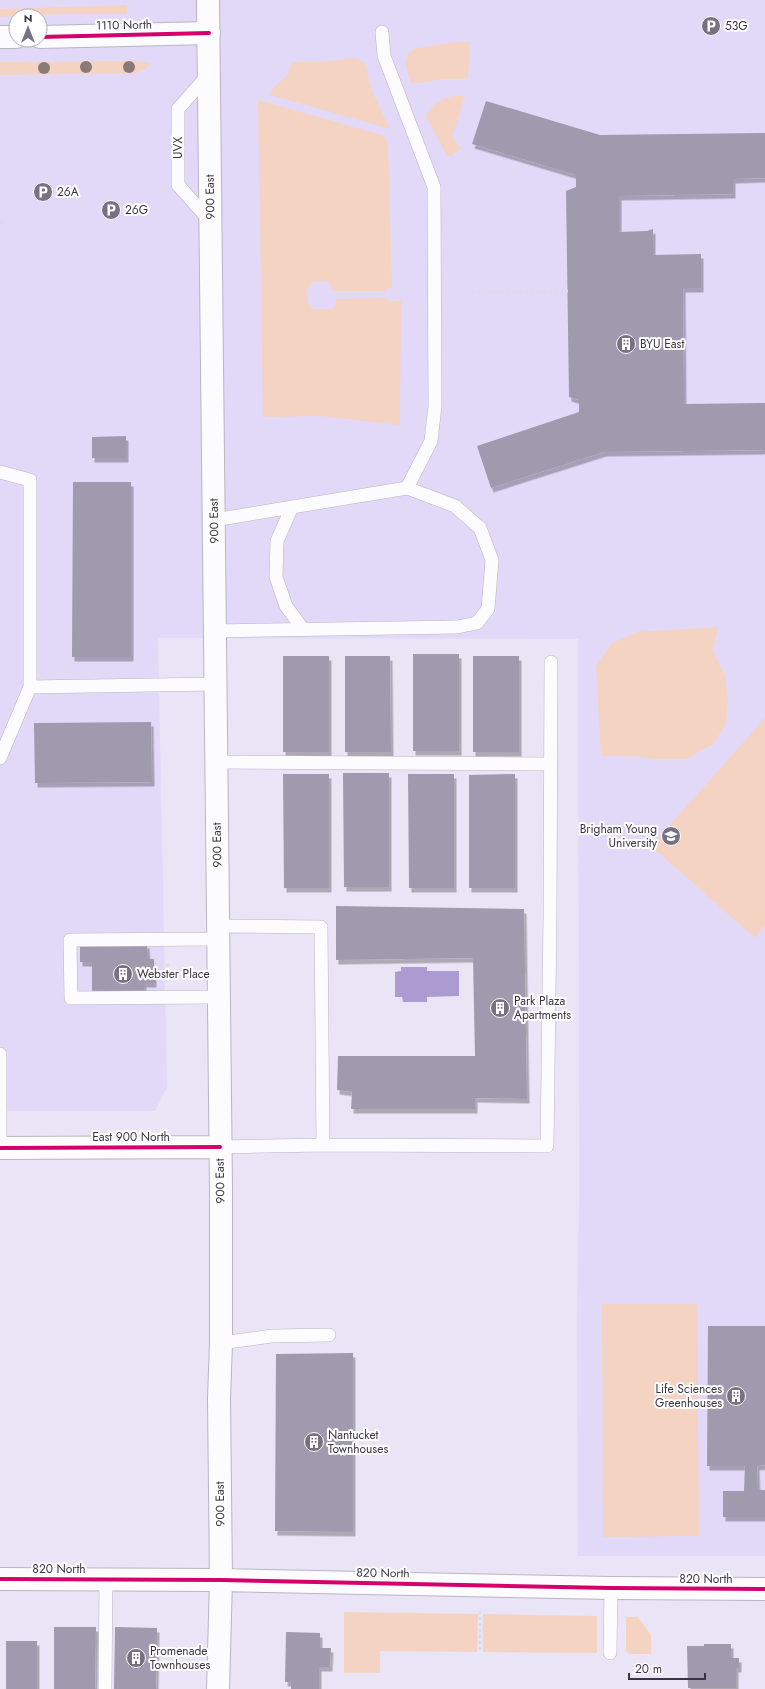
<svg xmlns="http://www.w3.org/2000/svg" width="765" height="1689" font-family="Jost,sans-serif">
<defs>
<filter id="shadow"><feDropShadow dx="2.5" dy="4.5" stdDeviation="0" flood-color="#0004"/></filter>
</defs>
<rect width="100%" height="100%" fill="#eae5f6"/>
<path fill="#e2d9f8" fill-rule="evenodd" d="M0 0H765V1556H578L577 1320 579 1195 578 639 158 638 167 1087 155 1111H0ZM16 16H40V40H16Z"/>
<path fill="#f4d3c2" d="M127 5V14H56L0 17V9Z
M457 42H470L468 79H443L419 83H411L405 63 409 52 417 48Z
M353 58 358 59 365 64 372 91 390 129 270 95C272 85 279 84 285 77 289 73 290 67 292 62H323Z
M139 61 151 64 144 70 137 73 0 75V62Z
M452 96H465L452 137 461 148 452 156H447L426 116C432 104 440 100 452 96Z
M258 100 385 136 388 145 392 288H387V291H332V286L327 281 312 282 307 290 308 304 313 309H332L336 304 335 299 387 298 388 301H401L400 425 321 416 263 417Z
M718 627 713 651 725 676 728 700 726 724 713 744 686 759H656L634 756H601L596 666 612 643 637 632Z
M765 718V926L755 938 651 846Z
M602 1304H697L699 1536 603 1537Z
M344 1612 478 1614 477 1652 380 1651V1673H344Z
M483 1614 597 1616V1653L483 1652Z
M626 1617H638L651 1635V1654H629L626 1651Z"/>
<path fill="#ac9bd0" d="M401 967H427V971H459V996L427 997V1002H403L402 997H395V972L401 971Z"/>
<path fill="#a09aae" filter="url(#shadow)" d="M486 101 600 135 765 133V178L733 179V194L619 196V232L647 231 653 229V255L701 254V288H683L684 404 765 403V450L604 452 491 488 477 446 579 412V400L569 397 566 191 576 187V175L472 144Z
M126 436V458H92V437Z
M73 482H131V657H72Z
M413 654H459V751H413Z
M283 656H329V752H283Z
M345 656H390L391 752H345Z
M473 656H519V752H473Z
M151 722 152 782 35 783 34 723Z
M343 773H389V887H344Z
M283 774H329V888H284Z
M408 774H454V888H409Z
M515 774V888H469V775Z
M336 906 524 909 527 1099 475 1098V1109H351L352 1092 337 1090 338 1056H475L473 958 336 960Z
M147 944 148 959H154V983H144V991L92 992V962H80V946Z
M708 1326H765V1465L757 1466 758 1490H765V1517H723V1491H744L745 1466H707Z
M353 1353V1532L275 1531 276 1354Z
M54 1627H96L95 1689H54Z
M115 1627 157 1628 156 1689H114Z
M286 1632 320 1633V1648H331L330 1667H319V1689H291V1682H285Z
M6 1641H37V1689H6Z
M704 1644H731V1658H739V1668H736V1688H688L687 1646H704Z"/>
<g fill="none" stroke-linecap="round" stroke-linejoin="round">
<defs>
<path id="lane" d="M382 32 384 56 434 187 435 406 431 441 407 488
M209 74 178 109V185L211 222
M0 472 30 480V687L0 758
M292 507 277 541 276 577 286 606 303 629
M214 520 407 488 455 506 480 528 492 560 488 609 477 623 457 627 215 631
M30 687 215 684
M216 762 550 764
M218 926 321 927 323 1145 220 1147
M218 939 70 940 71 998 218 997
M0 1054V1148
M323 1145 547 1146 550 917 551 662
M221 1343 272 1336 329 1335
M610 1653 611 1588
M105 1689 106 1579"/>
<path id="street" d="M0 37H16
M40 37 209 33
M0 1579 221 1580"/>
<path id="secondary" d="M208 0 221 1188V1343L219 1399 221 1580 218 1689
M0 1148 220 1147
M221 1580 611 1588 765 1589"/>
</defs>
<use href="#lane" stroke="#b9b5c3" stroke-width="14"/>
<use href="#street" stroke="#b9b5c3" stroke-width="24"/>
<use href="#secondary" stroke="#b9b5c3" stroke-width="24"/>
<path stroke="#dddce1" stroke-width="2.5" stroke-dasharray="3 3" stroke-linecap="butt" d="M0 223H5
M465 293 568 291
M155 958 156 979
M154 965H172
M480 1611V1652"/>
<use href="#lane" stroke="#fcfbfe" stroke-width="13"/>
<use href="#street" stroke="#fcfbfe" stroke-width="22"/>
<use href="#secondary" stroke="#fcfbfe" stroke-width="22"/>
<defs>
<path id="cycleway" d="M40 37 209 33
M0 1148 220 1147
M0 1579 221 1580 611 1588 765 1589"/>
</defs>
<use href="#cycleway" stroke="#fff" stroke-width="6"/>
<use href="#cycleway" stroke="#d6006c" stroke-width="4"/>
</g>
<g fill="#8a7a75">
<circle cx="86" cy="67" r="6"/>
<circle cx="129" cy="67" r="6"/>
<circle cx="44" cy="68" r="6"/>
</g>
<defs>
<symbol id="parking-disc" viewBox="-11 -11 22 22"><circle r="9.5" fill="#767281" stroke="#fff"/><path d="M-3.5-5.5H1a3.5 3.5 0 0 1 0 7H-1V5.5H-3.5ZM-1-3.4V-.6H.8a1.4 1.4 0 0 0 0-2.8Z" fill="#fff"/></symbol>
<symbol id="building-disc" viewBox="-11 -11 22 22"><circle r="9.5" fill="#767281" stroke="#fff"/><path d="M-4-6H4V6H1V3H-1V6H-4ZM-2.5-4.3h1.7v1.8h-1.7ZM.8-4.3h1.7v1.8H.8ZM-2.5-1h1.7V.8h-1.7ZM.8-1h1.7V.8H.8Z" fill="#fff"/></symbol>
<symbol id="university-disc" viewBox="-11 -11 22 22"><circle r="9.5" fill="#767281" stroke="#fff"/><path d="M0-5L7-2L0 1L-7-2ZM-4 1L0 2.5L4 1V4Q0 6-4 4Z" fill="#fff"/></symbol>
</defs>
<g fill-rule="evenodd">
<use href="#parking-disc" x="700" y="15" width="22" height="22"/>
<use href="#parking-disc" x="32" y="181" width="22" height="22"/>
<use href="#parking-disc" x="100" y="199" width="22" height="22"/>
<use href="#building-disc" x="615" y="333" width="22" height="22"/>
<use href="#university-disc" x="660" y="825" width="22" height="22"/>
<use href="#building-disc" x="112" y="963" width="22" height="22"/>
<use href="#building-disc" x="489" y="997" width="22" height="22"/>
<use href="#building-disc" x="725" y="1385" width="22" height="22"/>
<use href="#building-disc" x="303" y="1431" width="22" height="22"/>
<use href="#building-disc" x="125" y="1647" width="22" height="22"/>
</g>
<g text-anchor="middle" stroke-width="4" stroke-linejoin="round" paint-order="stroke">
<g font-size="12" fill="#383442" stroke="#fff">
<text transform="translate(124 25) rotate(-1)" y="4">1110 North</text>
<text transform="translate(178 148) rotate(-90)" y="4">UVX</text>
<text transform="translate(210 197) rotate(-91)" y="4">900 East</text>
<text transform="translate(214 521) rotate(-91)" y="4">900 East</text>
<text transform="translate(217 845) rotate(-91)" y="4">900 East</text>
<text x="131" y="1141">East 900 North</text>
<text transform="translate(220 1181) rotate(-91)" y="4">900 East</text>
<text transform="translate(220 1504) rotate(-91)" y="4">900 East</text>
<text x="59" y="1573">820 North</text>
<text transform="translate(383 1573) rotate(1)" y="4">820 North</text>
<text x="706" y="1583">820 North</text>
</g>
<g font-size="12" fill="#383442" stroke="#fff" text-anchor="start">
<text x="725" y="30">53G</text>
<text x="57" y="196">26A</text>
<text x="125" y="214">26G</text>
<text x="640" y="348">BYU East</text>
<text x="657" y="833" text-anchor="end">Brigham Young<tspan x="657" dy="14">University</tspan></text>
<text x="137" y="978">Webster Place</text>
<text x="514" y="1005">Park Plaza<tspan x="514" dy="14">Apartments</tspan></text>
<text x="722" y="1393" text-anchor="end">Life Sciences<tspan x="722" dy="14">Greenhouses</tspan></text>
<text x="328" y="1439">Nantucket<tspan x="328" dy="14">Townhouses</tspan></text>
<text x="150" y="1655">Promenade<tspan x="150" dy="14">Townhouses</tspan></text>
</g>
</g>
<g transform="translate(28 28)"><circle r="19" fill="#ffffff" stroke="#afaeb3"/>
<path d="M0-3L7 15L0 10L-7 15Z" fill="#767281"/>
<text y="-6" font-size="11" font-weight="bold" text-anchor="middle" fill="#383442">N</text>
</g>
<path d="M629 1673v6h76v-6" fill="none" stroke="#383442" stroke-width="2"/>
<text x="635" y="1673" font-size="12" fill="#383442" stroke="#ffffff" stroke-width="3" paint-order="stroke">20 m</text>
</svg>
